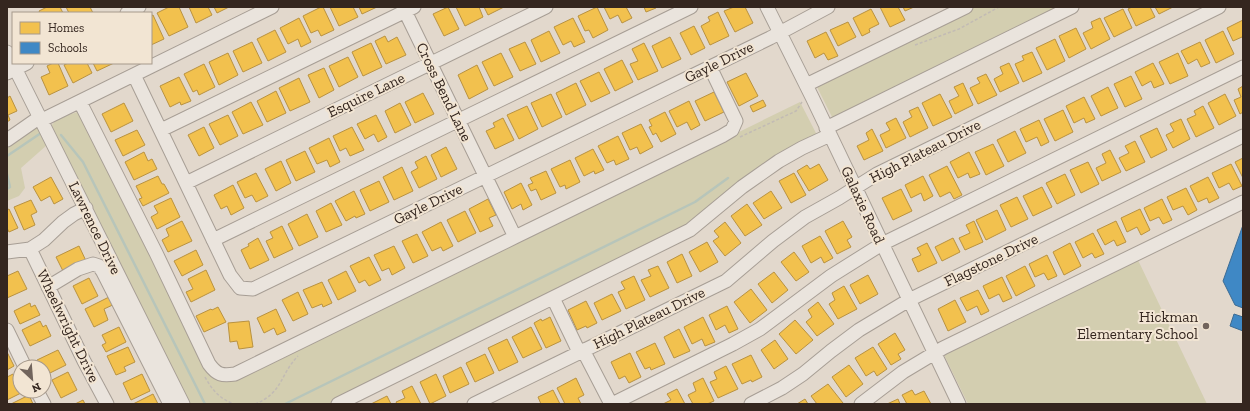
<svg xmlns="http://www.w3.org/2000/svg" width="1250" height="411" font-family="'Zilla Slab',serif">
<rect width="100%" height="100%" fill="#e2d8cc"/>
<path fill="#d3ceb0" d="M971 7H1067L834 121 815 83Z
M800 102 818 137 699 223 332 404H189L50 127 57 119 80 111 211 374 247 373Z
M38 126 47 145 21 168 25 188 19 196 7 201V146L19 137Z
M1137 258 1207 404H968L945 357V353Z"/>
<path fill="#f2c14e" stroke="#b99240" d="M47 7H60L63 13H40L39 11Z
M66 7H90L93 13H69Z
M169 7H179L188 27 169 36 157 13Z
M189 7H208L212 15 196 23Z
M214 7H229L217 13Z
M321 7H323L334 30 321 36 318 30 311 33 303 16Z
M330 7H353L358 17 339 26Z
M359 7H377L362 14Z
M448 7 459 29 444 36 433 14Z
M456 7H479L483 17 465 26Z
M484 7H504L488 15Z
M597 7 608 30 593 38 589 30 585 31 578 16Z
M604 7H626L632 18 622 23 618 15 610 19Z
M644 7H655L656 8 646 12Z
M734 7H745L753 23 735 32 724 11Z
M880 7H898L905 20 890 27Z
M903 7H914L905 11Z
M1132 7H1150L1155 17 1136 26 1128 9Z
M1155 7H1173L1159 14Z
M871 9 879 24 869 29 870 32 862 36 853 18Z
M1123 9 1132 28 1114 37 1104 18Z
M718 12 729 36 710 45 701 26 710 21 708 17Z
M153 15 164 39 151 45V16Z
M299 18 311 42 301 47 298 39 288 44 280 28Z
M573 18 585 42 574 47 571 41 563 45 554 27Z
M1100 18 1110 39 1091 49 1083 33 1093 28 1091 22Z
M1243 20V38L1242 37 1233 41 1227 28Z
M848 22 856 37 838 46 830 30Z
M694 26 705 48 691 55 680 33Z
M1076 28 1086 49 1069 58 1059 36Z
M275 30 286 52 268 61 257 39Z
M549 31 560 53 541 62 531 40Z
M1223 31 1234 54 1216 63 1205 40Z
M826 32 838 56 828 60 824 53 815 58 807 41Z
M385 36 388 42 397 37 406 55 386 64 375 41Z
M670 37 681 59 662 68 652 46Z
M1055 39 1065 61 1047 70 1036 48Z
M252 42 262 63 243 72 233 51Z
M525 42 536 64 520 71 509 49Z
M1200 42 1210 63 1201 67 1197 59 1188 64 1181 51Z
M371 43 382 67 363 76 352 52Z
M644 43 658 71 638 80 630 64 638 61 632 49Z
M1032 52 1042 73 1023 82 1015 64 1024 60 1022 56Z
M228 53 238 75 219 85 209 62Z
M501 53 513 77 494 86 482 62Z
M1178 53 1188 76 1170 84 1159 62Z
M348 57 358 77 339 87 329 66Z
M622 60 633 82 615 91 604 69Z
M53 63H58L68 86 49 95 41 77 50 73 47 66Z
M68 63H87L92 73 73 83 64 65Z
M93 63H114L97 71Z
M1009 63 1019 83 1000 92 994 79 1003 74 1000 67Z
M1153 63 1164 84 1154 88 1151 81 1142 86 1135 72Z
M204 64 215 87 199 95 197 90 193 92 184 74Z
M477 65 488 89 469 99 458 75Z
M324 68 334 90 319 98 308 75Z
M599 72 610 93 591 102 580 81Z
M746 73 758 96 739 106 727 82Z
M986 74 997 95 978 104 970 88 980 83 977 78Z
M1131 76 1142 99 1125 107 1114 84Z
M179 77 191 101 181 105 180 102 170 107 160 86Z
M299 78 310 102 290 111 279 88Z
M576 83 586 105 566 115 556 93Z
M963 83 973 105 955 114 949 101 959 96 954 87Z
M1243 86V112L1240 114 1234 100 1241 97 1238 89Z
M1108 87 1118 108 1101 116 1091 96Z
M276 91 286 113 267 122 257 101Z
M714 92 724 112 705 121 695 101Z
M423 93 434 114 415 123 405 102Z
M551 94 562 117 542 127 531 103Z
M940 94 952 117 933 126 922 103Z
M1225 94 1236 116 1219 125 1208 103Z
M10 96 17 111 8 115 10 120 7 122V98Z
M1084 97 1095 119 1086 123 1084 118 1074 123 1066 106Z
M763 100 766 106 753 112 750 106Z
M689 101 700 125 691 130 687 122 677 127 669 111Z
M251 102 263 125 243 134 232 112Z
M124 103 133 121 111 132 102 114Z
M400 103 411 125 395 133 385 111Z
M527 106 538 129 519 139 507 115Z
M1203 106 1214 128 1196 137 1187 119 1196 115 1194 111Z
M918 107 928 128 910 137 903 122 912 117 909 111Z
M1063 110 1073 132 1055 141 1044 119Z
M665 112 676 134 661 142 656 133 653 135 649 127 652 126 649 120Z
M228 115 238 136 220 145 209 124Z
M376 115 387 137 378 142 374 134 365 139 357 124Z
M503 118 514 140 495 149 486 131 495 127 493 123Z
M896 118 906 138 886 148 880 135 890 130 886 123Z
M1181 119 1190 139 1173 148 1166 135 1174 131 1170 124Z
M1039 120 1049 142 1041 146 1037 137 1026 142 1020 129Z
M641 124 653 147 640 154 637 147 630 150 622 133Z
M204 127 214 148 199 156 188 135Z
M352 127 364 150 350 156 346 148 340 151 333 136Z
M1157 128 1167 150 1151 158 1140 136Z
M872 129 883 151 864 160 857 146 869 140 866 133Z
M137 130 145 145 123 156 115 140Z
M1015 131 1026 153 1008 162 997 140Z
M618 136 629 159 616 165 614 160 607 163 598 146Z
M329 138 340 162 330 167 327 160 317 164 309 148Z
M1135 141 1145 162 1126 171 1119 158 1129 153 1125 146Z
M993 144 1004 166 986 175 975 152Z
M446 147 457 169 441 177 431 155Z
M593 149 604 170 595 174 594 171 584 176 575 158Z
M1110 150 1121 172 1102 181 1096 168 1106 163 1102 154Z
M305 151 315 172 296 181 286 160Z
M144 152 148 161 152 159 157 169 134 180 125 162Z
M969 152 980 174 970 178 968 173 958 178 950 162Z
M426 156 437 179 419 188 411 172 418 168 415 162Z
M1243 158V178L1235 162Z
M570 160 580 182 566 189 565 185 560 187 551 169Z
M281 161 291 183 276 191 265 169Z
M1088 162 1099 184 1081 193 1070 170Z
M819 164 828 180 809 191 797 171 807 165 810 169Z
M1231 164 1242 186 1233 190 1229 183 1219 188 1212 173Z
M947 166 962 195 954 199 950 192 940 197 929 175Z
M402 167 413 191 394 200 383 177Z
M546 171 556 193 541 200 536 189 531 191 528 185 533 183 530 178Z
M256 173 268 196 256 202 252 195 245 198 237 182Z
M794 173 806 195 791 203 779 181Z
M1065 174 1075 195 1057 204 1046 183Z
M158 176 162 184H164L169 193 143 206 139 199 142 198 136 186Z
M923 176 933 196 924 201 921 193 911 198 905 185Z
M51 177 63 199 54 204 50 196 41 201 33 187Z
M1208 177 1219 198 1209 203 1207 198 1198 202 1190 186Z
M379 181 389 202 370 211 360 190Z
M521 183 532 205 523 210 521 204 512 209 504 192Z
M233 185 244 208 231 215 227 206 221 209 214 195Z
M1042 187 1052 207 1033 216 1023 196Z
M1186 188 1197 210 1188 215 1183 206 1173 210 1167 197Z
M901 189 912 211 893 220 882 198Z
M354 191 365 214 356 218 355 216 346 221 335 201Z
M771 191 782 208 764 219 753 203Z
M1017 197 1028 219 1011 227 1000 205Z
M171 198 180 217 157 229 151 217 158 213 154 206Z
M488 199 496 215 489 218 493 226 480 232 469 209Z
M1162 199 1172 220 1163 224 1159 217 1150 221 1144 208Z
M31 200 37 212 31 215 35 225 24 230 14 207Z
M331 203 342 225 326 232 316 211Z
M747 204 762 225 745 236 731 216Z
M9 209 18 228 9 232 7 228V210Z
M1140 209 1150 230 1141 235 1137 227 1127 232 1121 218Z
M997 210 1006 230 986 240 976 220Z
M465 211 476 233 458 242 447 220Z
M307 214 318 237 299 246 288 224Z
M182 221 192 241 168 252 162 240 169 236 166 229Z
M843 221 852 237 847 240 851 247 837 254 825 231Z
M974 221 983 242 965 250 959 238 970 233 966 225Z
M1116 221 1126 242 1117 246 1114 240 1105 245 1097 230Z
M441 222 453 246 443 251 441 247 432 251 422 232Z
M725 222 741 243 725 256 713 241 719 237 714 231Z
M282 226 293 249 274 258 266 241 273 238 270 232Z
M1093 233 1104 254 1095 258 1092 253 1083 258 1075 242Z
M417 234 428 256 413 263 402 241Z
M820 236 833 258 824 263 821 257 811 263 802 246Z
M258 238 269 260 250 269 241 250 249 246 248 244Z
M953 238 960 252 942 261 935 247Z
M707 242 718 262 700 272 689 252Z
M927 243 937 263 918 272 912 259 921 255 917 248Z
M1070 243 1081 266 1064 275 1053 252Z
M79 246 87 263 64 273 56 257Z
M394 246 405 268 392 275 389 268 382 271 374 255Z
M196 250 203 265 182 276 174 261Z
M794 252 809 272 796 281 781 262Z
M682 254 692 276 677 283 667 262Z
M1047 255 1057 276 1048 280 1044 273 1035 277 1029 264Z
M369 257 381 280 369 286 365 280 359 283 350 266Z
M658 266 669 288 650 297 641 280 651 276 648 270Z
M1025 266 1035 286 1016 296 1006 276Z
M206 270 215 290 191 302 186 292 193 289 188 279Z
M18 271 27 289 7 298V276Z
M346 271 356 291 338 300 328 280Z
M774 272 788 290 772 303 758 284Z
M868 275 878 294 860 304 850 285Z
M634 276 645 300 626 309 618 292 625 289 621 282Z
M1002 277 1012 298 1003 302 999 294 989 299 983 286Z
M89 278 98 296 82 304 73 286Z
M322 282 332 303 323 307 322 304 312 308 303 290Z
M844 286 857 309 838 319 829 304 835 300 832 293Z
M751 289 767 310 750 323 734 302Z
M978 290 989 311 981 315 977 306 967 311 960 298Z
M298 292 308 314 293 321 282 300Z
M612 294 621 311 602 320 594 303Z
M113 295 117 303 104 309 108 320 94 327 85 309Z
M955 300 966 322 948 331 938 309Z
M586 301 597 323 587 328 586 326 577 330 568 310Z
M818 302 834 324 817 336 806 322 812 317 808 310Z
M30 303 31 307 35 305 40 315 20 324 14 311Z
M727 306 738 329 729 333 725 325 716 330 709 315Z
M218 307 226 322 204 332 196 316 211 309 212 310Z
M276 309 286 331 277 335 274 328 264 333 257 318Z
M550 317 561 341 546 348 534 323 541 319 542 321Z
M703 317 715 342 705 346 702 339 692 344 684 327Z
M795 320 813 340 796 354 779 334Z
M40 321 43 327 46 325 51 336 30 346 22 330Z
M249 321 253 347 239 349 237 341 230 342 228 323Z
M119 327 126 342 106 352 102 345 106 343 102 335Z
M531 327 542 349 523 358 512 337Z
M679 329 690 351 674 358 664 337Z
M895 333 905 350 898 354 901 359 891 365 878 344Z
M507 339 518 362 499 371 488 348Z
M775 340 788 359 774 369 761 350Z
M655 343 665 364 651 370 650 367 645 369 636 352Z
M128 347 135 362 124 367 126 371 116 375 107 356Z
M873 347 887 369 877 376 874 371 866 376 855 358Z
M58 350 66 365 44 376V367H40L37 360Z
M7 352 14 366 7 370Z
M630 353 641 377 629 383 625 376 619 379 611 362Z
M485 354 494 373 475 382 466 363Z
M751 355 762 377 752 382 751 380 742 384 732 364Z
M849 365 863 384 846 397 832 377Z
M726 366 738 389 718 398 710 382 717 379 714 372Z
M461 367 469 384 450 393 443 376Z
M68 372 77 390 61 398 52 380Z
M13 374 16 381 20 379V391H25L7 400V377Z
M142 374 150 391 131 400 123 383Z
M436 374 446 396 430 404 420 382Z
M576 378 584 395 578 398 581 404H565L557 388Z
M703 378 714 401 707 404H693L688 395 696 391 693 383Z
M828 384 843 403 842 404H817L811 396Z
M412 386 421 404H397L396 402 405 398 402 391Z
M677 389 685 404H663L671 400 667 394Z
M553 390 560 404H541L538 397Z
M912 390 915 395 924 391 931 404H907L902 395Z
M153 394 158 404H133Z
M29 395 33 404H11Z
M387 396 391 404H371Z
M805 399 808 404H797Z
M898 399 900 404H887Z
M83 400 85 404H75Z"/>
<path fill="#3f88c5" stroke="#3c6b93" d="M1243 225V308L1235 305 1223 281Z
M1234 314 1243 317V331L1230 326Z"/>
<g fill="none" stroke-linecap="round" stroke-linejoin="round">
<path stroke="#b7c5ba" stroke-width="2.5" d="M61 135 83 162 205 404
M7 156 41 133
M7 174 10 187 7 189
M285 404 695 202 728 178"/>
<defs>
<path id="minor" d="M403 7 515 237 722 136 732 130 736 121 710 67
M767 7 812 97 959 404
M127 13 139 7
M7 52C66 169 124 287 183 404
M7 73 27 63
M134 75 230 275 240 288 253 289 770 38 828 7
M806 85 966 7
M80 102 156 253 209 364C217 375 222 376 235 374L515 237
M42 120 272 7
M826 128 1072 7
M161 130 414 7
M7 140 40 117
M186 183 546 7
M213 240 691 7
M30 249 84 361 107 404
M7 252 30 249 44 240 63 222 74 214 86 208
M48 287 78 269 93 264 99 266 103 272 170 404
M553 298 579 352
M7 330 25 367
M583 350 611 404
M37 391 44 404
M338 404 690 230 742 187 779 161 802 148 830 135
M474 404 726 281 773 241 805 217 839 198 877 174 1219 7
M612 404 733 344 760 329 831 276 882 244 1243 67
M751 404 782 388 803 374 831 351 859 330 909 300 1243 136
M861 404 903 372 943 348 1243 202"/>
</defs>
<use href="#minor" stroke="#a79e95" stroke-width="15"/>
<path stroke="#c2bbb4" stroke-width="1.5" stroke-dasharray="3 2" stroke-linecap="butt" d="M915 45 959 29 999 7
M740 137 796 111 802 102
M205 377C212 390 220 399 234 404
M255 404C283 393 280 374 298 356"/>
<use href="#minor" stroke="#eae4dd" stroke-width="13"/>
</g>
<circle fill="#71645c" stroke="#f2e5d3" stroke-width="1.5" cx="1206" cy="326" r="4"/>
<g text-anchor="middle" stroke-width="4" stroke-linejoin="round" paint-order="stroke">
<g font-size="15" fill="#34261f" stroke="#f2e5d3">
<text transform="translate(719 62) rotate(-26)" y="5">Gayle Drive</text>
<text transform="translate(444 92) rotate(64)" y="5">Cross Bend Lane</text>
<text transform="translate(366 95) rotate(-26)" y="5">Esquire Lane</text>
<text transform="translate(925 151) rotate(-27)" y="5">High Plateau Drive</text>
<text transform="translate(428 204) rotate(-26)" y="5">Gayle Drive</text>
<text transform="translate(863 205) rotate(65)" y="5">Galaxie Road</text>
<text transform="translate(95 228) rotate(64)" y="5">Lawrence Drive</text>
<text transform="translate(991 260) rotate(-26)" y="5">Flagstone Drive</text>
<text transform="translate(649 318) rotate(-26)" y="5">High Plateau Drive</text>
<text transform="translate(68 326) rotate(64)" y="5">Wheelwright Drive</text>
</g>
<g font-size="15" fill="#34261f" stroke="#f2e5d3" text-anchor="end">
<text x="1198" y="322">Hickman<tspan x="1198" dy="17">Elementary School</tspan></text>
</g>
</g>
<rect width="1250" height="411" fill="none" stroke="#34261f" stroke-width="16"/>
<rect x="12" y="12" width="140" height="52" fill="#f2e5d3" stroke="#a6998b"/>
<rect x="20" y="22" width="20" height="12" fill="#f2c14e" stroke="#a6998b"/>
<text x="48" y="32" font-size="12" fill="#34261f">Homes</text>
<rect x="20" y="42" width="20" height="12" fill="#3f88c5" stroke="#a6998b"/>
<text x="48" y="52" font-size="12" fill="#34261f">Schools</text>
<g transform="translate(32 379) rotate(154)"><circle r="19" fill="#f2e5d3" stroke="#a6998b"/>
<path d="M0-3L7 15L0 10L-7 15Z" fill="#71645c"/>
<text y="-6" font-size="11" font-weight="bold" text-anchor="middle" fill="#34261f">N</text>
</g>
</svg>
